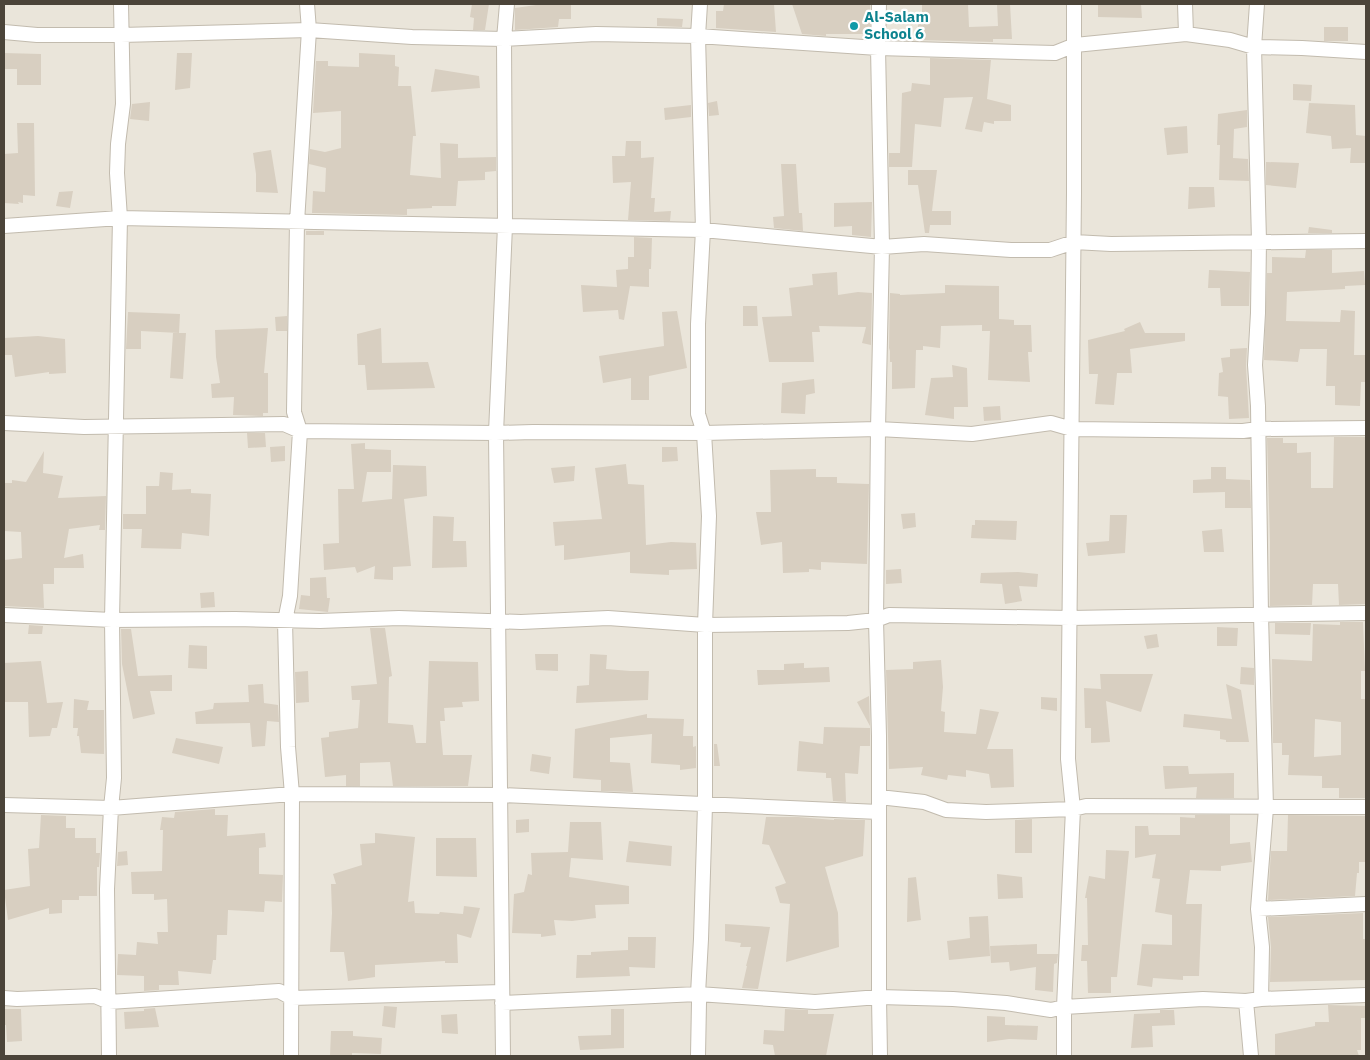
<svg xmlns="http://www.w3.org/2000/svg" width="1370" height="1060" font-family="'IBM Plex Sans',sans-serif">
<rect width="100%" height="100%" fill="#f6f3ec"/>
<path fill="#eae5da" d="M4 4H1366V1056H4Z"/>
<path fill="#d8cfc1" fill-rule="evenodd" d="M472 4H489L485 30H473L474 18 470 17Z
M571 4V19H559L558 27 515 30V8L536 5Z
M724 4H774L776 32 716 28V11H723Z
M792 4H870V34H826V36L802 34Z
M922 4H968L969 27 998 26 997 4H1010L1012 39H993V42L918 40V18H922Z
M1098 4H1141L1142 18 1098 17Z
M657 18 683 19 682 27 657 26Z
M1324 27H1348V41H1324Z
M4 53 41 54V85H17V69H4Z
M177 53H192L190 88 175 90Z
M359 53 395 55V66L399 67 398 86H411L416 136H413L410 175 441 178 440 143 458 144V158L496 157V171L485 172V180L458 181 456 206H432V208L407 209V215L312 213 313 191 325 192 326 168 309 164 310 149 325 152 341 148V111L313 113 316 61H328V66L359 67Z
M930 58 991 60 987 99 1011 105V121H994V124L984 122 982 132 965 129 973 97 944 98 941 127 915 124 912 167H889V153H900L902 93 911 91 912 83 930 85Z
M435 69 479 76 480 88 431 92Z
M1293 84 1312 85 1311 101 1293 100Z
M717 101 719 115 709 116 708 103Z
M150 102 149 121 130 119 132 104Z
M1309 103 1355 105 1356 135 1366 136V163H1350L1351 148 1332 149 1331 136 1306 133Z
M691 105V117L665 120 664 108Z
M1247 110V127L1234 129 1233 158 1248 159 1249 181 1219 180 1220 145H1217L1218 114Z
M17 123H34L35 196 23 195V203L18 202 19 204 4 203V154L18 153Z
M1187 126 1188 153 1167 155 1164 128Z
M626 141H641V158L654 157 651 198H655L654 212 671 211 670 221 628 220 631 182 613 183 612 156H625Z
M271 150 278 193 256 192V174L253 153Z
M1266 162 1299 163 1296 188 1266 185Z
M781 164H796L799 213H802L803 231 774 228 773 217 784 216Z
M908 170H937L932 211H951V225H930L929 233H925L918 185H908Z
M1189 187H1214L1215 207 1188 209Z
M73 191 70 208 56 206 59 192Z
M872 202 871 237 852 235V226L834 227V203Z
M1309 227 1332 230V233H1308Z
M306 231H328H324V235H306Z
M634 237 652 238 651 269H649V287L630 286 624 320 619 319 618 310 583 312 581 285 617 287 616 270 628 269V257H634Z
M1306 250H1332V273L1364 271 1365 285 1345 286V289L1287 292 1286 321 1340 322 1341 310 1355 311 1354 355H1366V382H1361L1360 406 1335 405V386H1326L1327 349H1300L1298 362 1264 360 1267 273H1272V257L1305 258Z
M1209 270 1250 272 1249 306H1221L1220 288H1208Z
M837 272 838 295 858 292 872 293 871 345 862 343 866 327 819 326 820 332H812L814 362H769L762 317 792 316 789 288 813 285 812 274Z
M945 285 999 286V319L1014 320V325H1031L1032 352H1028L1030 382 988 380 990 331H982V325L941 326 940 348 923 346V350H916L915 388 892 389V362H890V351L889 348 890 293 900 294V295L945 293Z
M743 306H757L758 326H743Z
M677 311 687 368 649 376V400H631V378L603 383 599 356 664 346 662 312Z
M128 312 180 314 179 333 141 331V349H126Z
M287 316V331H276L275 317Z
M1140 322 1145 333H1185V341L1130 349 1132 373H1117L1114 405 1095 404 1098 374H1089L1088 340 1125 331 1124 329Z
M268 328 264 373H268V413H263V416L233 415 234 397 212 398 211 384 220 383 216 357 215 330Z
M381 328 382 363 428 362 435 388 367 390 365 365H358L357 334Z
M173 333H186L183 379 170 378Z
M38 336 65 339 66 373 49 374V372L15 377 12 355H4V338Z
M1247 348 1246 366 1249 418 1229 419 1228 397 1218 396 1219 373 1223 372 1221 358 1230 357V349Z
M952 365 967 368 968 407H954V419L925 415 931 378 953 377Z
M814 379 815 393 806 395 805 414 781 413 782 383Z
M1000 406 1001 420 984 421 983 407Z
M247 433H265L266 447 248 448Z
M1334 437H1366L1365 604 1339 605 1338 584H1313L1312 605 1270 606V541L1267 438H1283V443H1297V453L1311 452V488H1333Z
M365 443V449L391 450V472H367L362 502 392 499 393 465 426 466 427 496 404 499 411 566 393 567V580L374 579 375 566 357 573 355 567 324 570 323 544 339 543 338 489H354L351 444Z
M285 446V461L271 462 270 447Z
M662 447H677L678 461 662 462Z
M44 451 43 473 63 476 58 498 106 496 105 530H99L100 525 69 529 64 558 83 554 84 568H54V584H43L44 608 4 606V560L22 558 21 532 4 531V483H12V480L26 482Z
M626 464 628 484 644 485 646 545 671 542 696 543 697 569 669 570V575L630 573V552L564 560V545L555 546 553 522 602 519 595 468Z
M575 466 574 481 554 483 551 468Z
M1211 467H1226V479L1250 480 1251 508H1225V492L1193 493V480L1211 479Z
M816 469V477H837V483L869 484 867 564 821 562V570L809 569V572L783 573 782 542 761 545 756 512H771L770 470Z
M160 472 173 473 172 490 191 489V493L211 494 209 536 182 533 181 549 141 548 142 529H123V514H146V486H159Z
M915 513 916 527 903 529 901 514Z
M1110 515H1127L1125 553 1088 556 1086 543 1109 541Z
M433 516 454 517 453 541H466L467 567 432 568Z
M975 520 1017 521 1016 540 971 538 972 525H975Z
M1222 529 1224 552H1204L1202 531Z
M901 569 902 583 886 584V570Z
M1018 572 1038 574 1037 587 1019 586 1022 601 1005 604 1002 584 980 583 981 573Z
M326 577 327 598H330L328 612 299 609 301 595 310 596V578Z
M214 592 215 607 201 608 200 593Z
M1340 622H1363L1365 671H1361V699H1365V711H1366V798H1339V788H1322V776L1288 775 1289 755H1282V743H1273L1272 659 1312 661 1313 624 1340 625ZM1315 719 1341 722V755L1314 757Z
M1275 623H1311L1310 635 1275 634Z
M29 625 43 626 42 634H28Z
M1217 627 1238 628 1237 646H1217Z
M370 628H385L392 676 389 677 388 723 413 725 416 743H426L429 661 478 662 479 701 462 702 463 707 444 708 445 721H440L443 755H472L468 786H393L390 762 360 763V786H346V775L325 777 321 738 329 737V732L358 728 360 700H352L351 686 377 684Z
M121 629H131L138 676 172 675V691H150L155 714 133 719 122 664Z
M1157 634 1159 647 1147 649 1144 636Z
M189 645 207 646V669L188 668Z
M535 654H558V671L536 670Z
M590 654 607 655 606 669 630 671H649L648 700 576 703 577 686 589 685Z
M941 660 943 687 941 711 945 712 944 732 976 734 980 709 999 712 987 749H1013L1014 787 991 788 989 774 966 770V777L948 775 947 780 921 775 923 767 889 769 886 670 913 669V662Z
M41 661 47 703 63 702 57 728H52L50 736 29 737 28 702H4V663Z
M804 663V668L829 667 830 682 758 685 757 670H784V664Z
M1241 667 1254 668V685L1240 684Z
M308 671 309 702 296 703 295 672Z
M1100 674H1153L1141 712 1106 701 1110 742 1091 743V728H1085L1084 688 1101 689Z
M263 684 264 703 278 705 279 722 267 721 265 746 252 747 250 723 196 724 195 712 213 709 214 703 249 702 248 685Z
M1226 684 1241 690 1249 742H1226V740L1220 739V731L1183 727 1184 714 1232 719Z
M869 696 870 726 857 702Z
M1041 697 1057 698V711L1041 709Z
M74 699 89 701 87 710H104V754L81 753 79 736H77L78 728H73Z
M647 714V718L684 719 683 736H693V747L696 746V768L680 770V765L651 763 652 734 610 738V762L630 763 633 792 601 791V780L573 778 575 729Z
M824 727 870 728V746H860L858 774 845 773 846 802 833 801 831 778H826V773L797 771 799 741 823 744Z
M176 738 223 747 219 764 172 753Z
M714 744H717L720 766H714Z
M532 754 551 757 549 774 530 771Z
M1163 766H1188L1189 774 1234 773V798H1196L1197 787 1165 789Z
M215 809V815H228L227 836 265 833 266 847 259 848V874L283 875 282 902 265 901 264 912 228 910 227 935H217L216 960H213L211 974 178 971 179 985H159V990L144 991V976L117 975 118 954 136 955 137 942 158 944 157 932H168L167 899 154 900V894H132L131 872 162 871 163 830H160L162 817 174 818 175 812Z
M41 815 66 816V828H75V838H96V853H100L99 867H97V896H79V900H62V913L49 914V908L8 920 4 890 30 886 28 849 39 848Z
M1195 815H1230V844L1250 842 1252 862 1221 866V871L1190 870 1186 904H1202L1199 976H1183V980L1153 978 1152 987 1137 985 1142 944 1172 945V915L1155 912 1160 879 1152 878 1156 854 1135 858V826H1148L1149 835H1180V817L1195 818Z
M1288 815 1366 816V862H1359V873H1357L1355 896 1268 900 1271 851H1287Z
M766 817H798L834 820V819L865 820 863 856 825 867 838 913 839 947 786 962 790 904 780 903 775 887 786 883 769 845 762 844Z
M529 819V832L516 833V820Z
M1032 819V853H1015V820Z
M570 822H601L603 860 571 858 569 877 629 886V904L595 905 596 918 572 921 554 920 556 935 541 937V934L512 933 514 894 524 892 528 874 532 875 531 853 568 852Z
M375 833 415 837 408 902 414 901 415 913 439 914 440 912 463 914 464 906 480 908 471 938 457 934 458 963H445V961L375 965V977L348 981 344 952H330L332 913 331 884H336L333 874 362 865 360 844 375 843Z
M436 838H476L477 877 436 876Z
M629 841 672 846 671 866 626 862Z
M1106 850 1129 851 1117 977H1111V993H1088L1087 961H1081L1082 945H1088L1087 898H1085L1089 876 1105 879Z
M127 851 128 865 117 866 118 852Z
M997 874 1022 877 1023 898 998 899Z
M916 877 921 920 907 922 908 878Z
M1363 913V939H1366V980L1270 982 1271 947 1268 917Z
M988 916 990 956 949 960 947 941 970 938 969 917Z
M725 924 770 927 758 989 742 988 747 966H746L751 947H740L741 943 725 941Z
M628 937H656L655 968 629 967 630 976 576 978 577 955H591V952L628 950Z
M1037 944V954H1058L1057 963 1054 964 1053 992 1035 990 1036 967 1010 971 1009 962 991 963 990 946Z
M1328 1005 1366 1006V1018H1361V1050H1357L1359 1056H1275V1034L1315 1026V1022H1329Z
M384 1006 397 1007 395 1028 382 1026Z
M155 1008 159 1027 125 1029 124 1012 144 1011V1009Z
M4 1009H21L22 1041 7 1042 6 1025H4Z
M611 1009H624V1048L580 1050 578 1036 611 1035Z
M785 1009 808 1010V1014H834L826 1056H775L773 1045 763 1044 764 1030 784 1031Z
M1160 1010H1174L1175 1025 1152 1026 1153 1047 1131 1048 1134 1014 1160 1013Z
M457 1014 458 1034 442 1033 441 1015Z
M987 1016 1005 1017V1025L1038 1026 1037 1040 1009 1039 987 1042Z
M331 1031H353V1036L382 1038 381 1054 352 1053V1056H330Z"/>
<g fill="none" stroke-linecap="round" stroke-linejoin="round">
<defs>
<path id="street" d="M879 4 878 48 882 247 878 429 876 620 879 736V997L880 1056
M1185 4 1186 34
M1257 4 1254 47 1259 241 1258 313 1255 365 1258 406 1261 615 1266 808 1258 909 1262 947 1261 999
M4 32 37 35H121L309 30 412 37 504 39 596 34 698 36 878 48 1055 53 1075 45 1186 34 1230 40 1254 47 1302 48 1366 52
M4 226 120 218 703 230 882 247 924 244 1011 250H1050L1074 242 1111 244 1366 241
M4 423 84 427 284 424 300 431 496 433 533 432 704 433 878 429 972 434 1051 423 1072 429 1243 431 1258 429 1366 428
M4 615 112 620 235 619 320 621 399 618 521 622 608 618 705 625 848 623 876 620 889 615 1070 618 1366 613
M879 797 924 802 946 810 986 812 1073 809 1086 806 1366 807
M4 805 111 808 292 794 500 795 879 812
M1258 909 1366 904
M4 998 17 999 95 996 109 1002 279 991 292 998 502 992
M1246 1001 1251 1056
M502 1003 698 994 815 1002 879 997 953 999 1006 1003 1051 1010 1064 1007 1203 999 1246 1001 1261 999 1366 995
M109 1056 107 889 111 808 114 778 112 620 120 218 117 173 118 144 123 104 121 4
M291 1056 292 794 288 747 285 621 290 596 300 431 294 412 297 222 309 30 307 4
M503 1056 496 433 505 226 504 39 507 4
M698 1056 699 1002 698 994 701 939 705 805V625L709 516 704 433 698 414V324L703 230 698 36 700 4
M1064 1056V1007L1073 809 1068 759 1074 193V4"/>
</defs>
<use href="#street" stroke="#c2bbae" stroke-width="16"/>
<use href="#street" stroke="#fff" stroke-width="14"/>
</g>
<circle fill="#0f9aa8" stroke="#fff" stroke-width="2" cx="854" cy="26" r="5"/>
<g text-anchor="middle" stroke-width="4.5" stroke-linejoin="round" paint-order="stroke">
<g font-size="15" font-weight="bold" fill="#0d838f" stroke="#fff" text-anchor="start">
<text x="864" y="22">Al-Salam<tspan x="864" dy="17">School 6</tspan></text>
</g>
</g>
<rect width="1370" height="1060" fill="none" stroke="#4b4439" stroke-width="10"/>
</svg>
